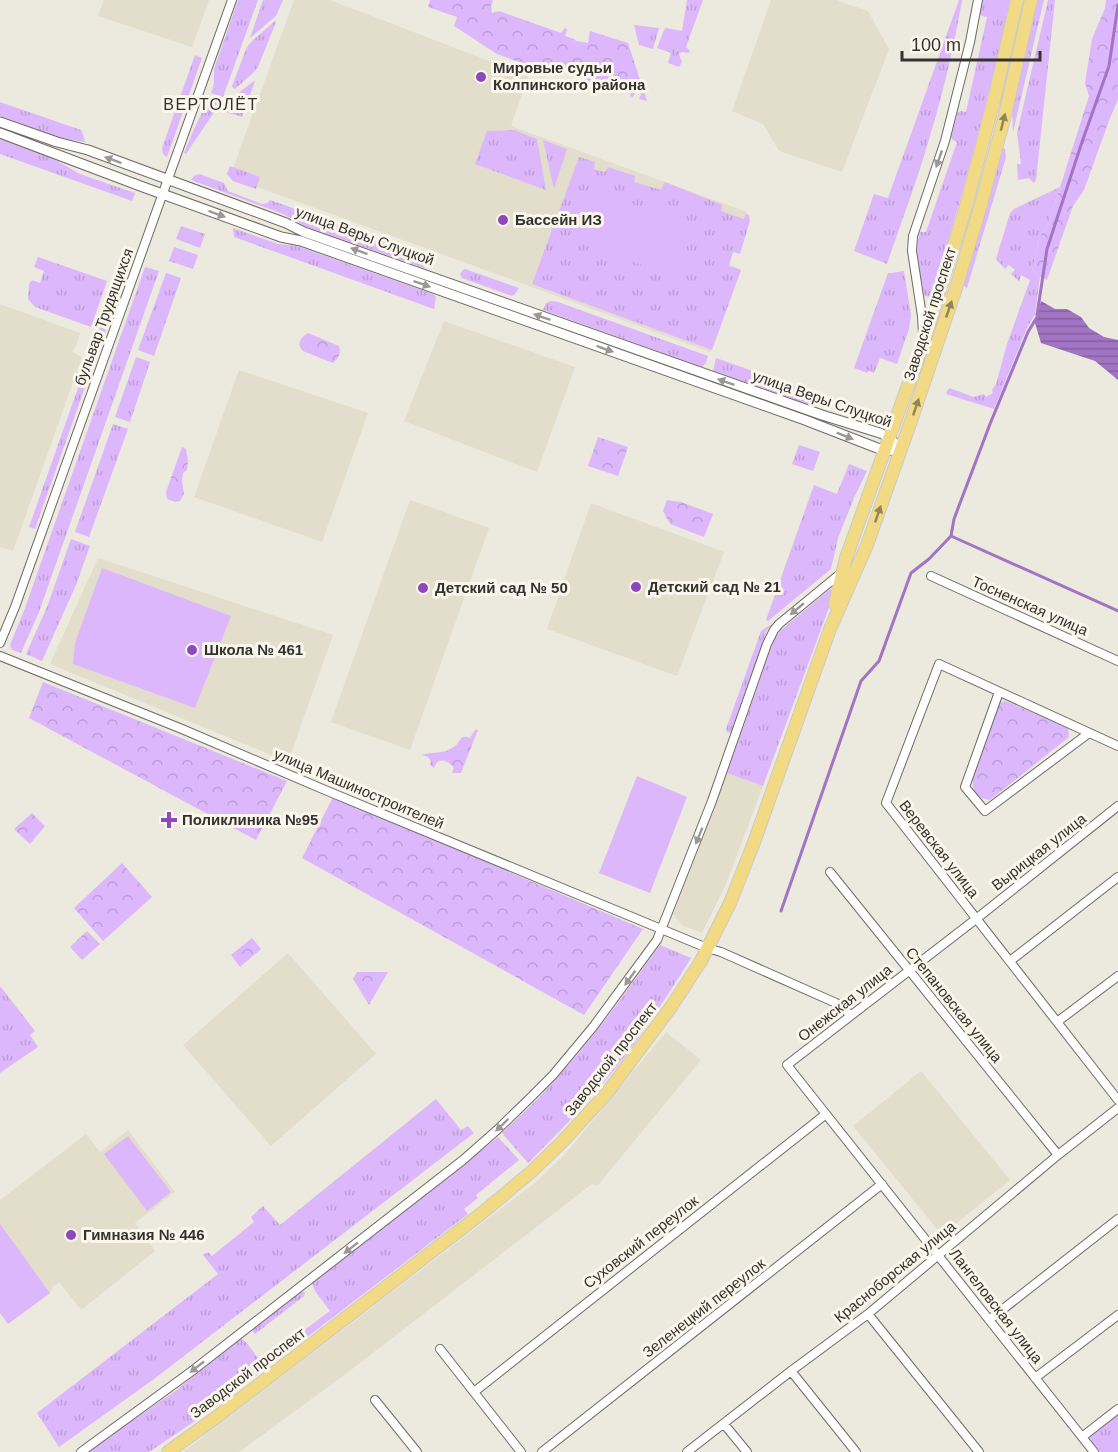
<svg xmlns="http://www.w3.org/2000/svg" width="1118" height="1452" font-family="Arial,sans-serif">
<defs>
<pattern id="grass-tufts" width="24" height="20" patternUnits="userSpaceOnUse" patternTransform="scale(1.5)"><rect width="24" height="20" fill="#ddb7fb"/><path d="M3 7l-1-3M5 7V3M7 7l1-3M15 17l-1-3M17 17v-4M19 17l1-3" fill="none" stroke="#be9ed7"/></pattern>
<pattern id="forest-crowns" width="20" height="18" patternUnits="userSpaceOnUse" patternTransform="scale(1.5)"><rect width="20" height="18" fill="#ddb7fb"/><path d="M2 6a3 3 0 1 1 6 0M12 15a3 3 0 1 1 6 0" fill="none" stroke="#be9ed7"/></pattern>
<pattern id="water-rules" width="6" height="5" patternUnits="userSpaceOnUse" patternTransform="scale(1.5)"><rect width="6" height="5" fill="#a274c4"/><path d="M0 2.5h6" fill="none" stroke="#8560a0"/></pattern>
</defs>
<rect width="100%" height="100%" fill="#ece9de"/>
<path fill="#e3ddcb" d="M104 0H209L192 47 98 16Z
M294 0H330L528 76 511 126 747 212 728 264 740 269 710 352 230 177Z
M771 0H836L868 11 889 49 842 172 779 151 763 124 732 111Z
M0 304 80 333 77 344 72 352 82 357 13 551 0 547Z
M444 321 575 367 537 472 404 421Z
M239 370 368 413 322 542 194 497Z
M410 500 489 528 410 750 331 722Z
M591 503 724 552 677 676 547 629Z
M98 558 333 635 288 762 50 664Z
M727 773 763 786 726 884 702 933 682 925 673 915Z
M288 953 376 1054 271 1146 183 1045Z
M666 1032 701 1060 598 1185 592 1184 347 1373 239 1452H183L536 1182 566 1153Z
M921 1071 1010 1180 942 1235 853 1126Z
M128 1130 175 1192 135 1223 155 1251 81 1310 59 1282 53 1286 50 1293 8 1324 0 1313V1200L86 1134 100 1152Z"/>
<path fill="url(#grass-tufts)" d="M238 0H258L223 97 211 93 214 84V69Z
M263 0H283L276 16 250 38Z
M687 0H703L686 47 690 51 689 53 682 52 679 54 682 62 679 67 668 63 671 53 657 48 664 30 666 28 682 31Z
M959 0H962C953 53 940 105 924 156 913 192 899 228 887 264L854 251 874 194 888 198Z
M983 0H1010C989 100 962 197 932 295L928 297 924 295C921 275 913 251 920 232H926L957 142 953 140 951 137 958 112 961 111 966 112 987 17 982 16 980 14Z
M1037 0H1044L1013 132 1012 112Z
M1048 0H1055L1036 180 1034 183 1029 178 1018 180 1017 164H1021L1017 133Z
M275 21 276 22 258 67 252 74 235 89 233 88 232 86 247 47 252 41Z
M634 25 659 28 653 49 639 45Z
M195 55 202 58 167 157 163 154 162 148Z
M254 81H255L242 117 226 112 233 97Z
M209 98 221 102 186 154 184 153 194 129Z
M0 102 81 130 83 134 85 142 60 138 0 116Z
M514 130 537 139 546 190 475 164 487 131Z
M0 139 52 158 80 174 135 193 132 201 0 154Z
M543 140 567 149 554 189Z
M1002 148 1005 149 1006 157 967 288 964 286V282Z
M579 157 595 162 594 169 605 172 608 167 635 176 634 182 661 190 665 182 722 205 721 211 744 219 746 214 749 215 750 221 740 254 733 252 729 266 741 270 712 350 532 284Z
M230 166 260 177 256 189 233 181 230 178 227 174Z
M199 174 224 183 228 191 262 204 267 203 270 200 430 257 424 268 307 227 283 214 191 180 194 176Z
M1060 187 1048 225 1040 236 1032 270 1040 277 1035 314 1027 328 994 409 946 394 949 388 974 397 984 394 986 397 993 393 992 390 996 384 1007 344 1030 280 1021 275 1019 281 1011 274 1015 270 1009 265 1005 269 996 259 1010 213 1014 209Z
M181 226 205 234 200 248 176 239Z
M233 228 278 244 297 246 433 294 436 297 434 309 234 237Z
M174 247 198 255 193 269 169 261Z
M38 257 107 281 91 327 35 307 28 299 29 284 32 280 40 283 44 271 34 267Z
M145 267 159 271 39 612 21 653 12 650 10 645 25 608Z
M464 269H465L519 288 515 294 512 296 462 278 460 274Z
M904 271 911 315 909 329 897 364 880 358 874 373 869 371 867 373 854 368 888 273H892Z
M166 273 181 278 154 356 138 350Z
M119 275 125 277 102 340 96 338Z
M551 301 558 302 708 356 706 363 702 367 543 310 546 303Z
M136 357 150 362 130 422 115 417Z
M716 358 815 393 820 399V404L809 405 713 371Z
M84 371 90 373 35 529 29 527Z
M113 424 128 429 89 537 75 532Z
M799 445 820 452 813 471 792 464Z
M849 464 867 471 854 498 838 538 831 569 768 621 766 620 814 485 837 494Z
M71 539 90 546 76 585 42 661 26 654 47 607Z
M831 589 834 594 763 786 727 773 774 640 781 630 829 590Z
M772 624 766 632 731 732 728 733 726 729 761 631Z
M660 945 691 958C663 1003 634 1047 601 1086 578 1113 553 1138 528 1163L502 1133C516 1119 531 1106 545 1091 588 1046 624 995 660 945Z
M0 986 35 1031 30 1035 38 1047 0 1073Z
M436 1099 461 1130 468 1126 474 1133 154 1379 59 1447 37 1413 218 1274 203 1255 208 1252 212 1256 254 1222 251 1217 263 1206 280 1225Z
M498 1137 519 1160 476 1195 478 1198 464 1209 468 1214 217 1406 149 1452H86L174 1392 240 1338 246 1342 261 1362 330 1311 315 1291 312 1283Z
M301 1291 305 1293 304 1296 255 1334 251 1329Z
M1118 1413V1452H1100L1090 1439V1434Z"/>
<path fill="url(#forest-crowns)" d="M430 0H493L491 6 492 13 499 11 561 33 565 28 567 29 565 36 574 39 576 41 588 43 590 31 628 43 647 101 639 99 643 90 637 87 633 97 630 96 631 90 618 86 616 91 562 71 558 76 497 54 454 26 457 17 428 7Z
M1106 0H1118V100L1110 118 1084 190 1073 206 1047 280 1040 277 1032 270 1040 236 1048 225 1089 96 1085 83 1092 39 1105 8Z
M308 333 339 346C341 354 339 358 333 363L303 351C296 344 300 338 308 333Z
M598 437 628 447 618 476 588 466Z
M182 447 186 449 188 461 187 470 183 473 182 480 184 494 180 501 175 502 167 499 166 492Z
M667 500 681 502 713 514 704 537 670 524 663 511Z
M43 682 287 781 256 840 29 718Z
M1005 701 1068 727 1069 737 990 800C974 798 972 791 973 776L999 703Z
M475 730H478L461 773H452L454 768C448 760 438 756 434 768L430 765 431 761 428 757 422 755C435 751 443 755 455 746 462 741 459 734 470 738Z
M333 797 643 929 584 1015 302 858Z
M32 813 45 826 30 844 14 829Z
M122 863 152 897 103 941 74 908Z
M87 931 100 944 82 960 70 947Z
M252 938 261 949 240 967 231 955Z
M357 972H388L369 1005 353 979Z"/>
<path fill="#ddb7fb" d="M597 192 694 226 676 277 579 243Z
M102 568 231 616 195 708 73 664 75 643Z
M637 776 687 797 650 893 599 873Z
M128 1136 171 1192 147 1211 104 1154Z
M0 1224 50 1293 8 1324 0 1313Z"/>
<path fill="url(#water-rules)" d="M1041 301 1055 309H1067L1081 317 1089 328 1104 337 1118 340V380L1095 361 1041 343 1035 323Z"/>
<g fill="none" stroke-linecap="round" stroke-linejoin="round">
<path stroke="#a274c4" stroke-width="3" d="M1037 315 1047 249 1082 142 1109 66 1118 5
M951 536 1118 611
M781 911 861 681 879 661 911 573 929 559 951 536 954 519 990 424 1028 332 1037 317"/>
<defs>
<path id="minor" d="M923 334 922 316 912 251 913 236 945 141 970 42 978 0
M931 576 1118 661
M0 643 15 607 232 0
M0 656 182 729 325 790 707 948 721 952 836 1003 851 1015
M999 692 965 787 985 811 1089 733
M1118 746 939 664 886 803 1118 1100
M830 872 1058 1155
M1010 961 1118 877
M1057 1022 1118 976
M868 1314 979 1452
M989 1320 1118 1219
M440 1349 521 1452
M791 1371 856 1452
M1035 1378 1118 1315
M474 1392 826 1114
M375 1400 417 1452
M724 1424 747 1452
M1082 1437 1118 1409
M81 1452 192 1371 463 1160 497 1130 530 1098 553 1075 593 1027 657 940 712 801 767 644 774 630 779 624 841 573
M542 1452 882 1184
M687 1452 791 1371 868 1314 1058 1155 1118 1108
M1094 1452 787 1065 976 919 1118 806"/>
<path id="tertiary" d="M0 122 57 142 88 150 286 223 304 232 822 415 880 433 889 437 900 449
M0 133 143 187 281 237 301 241 805 420 885 451 900 449"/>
<path id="primary" d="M835 604 846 558 924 341 964 213 994 100 1017 0
M168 1452 218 1416 482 1213 531 1172 562 1142 607 1093 671 1007 701 961 730 903 753 845 830 629 867 545 912 418 955 291 980 208 1004 119 1031 0"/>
</defs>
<use href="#minor" stroke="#6e6b62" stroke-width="10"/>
<use href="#tertiary" stroke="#6e6b62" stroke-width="11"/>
<use href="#primary" stroke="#cacac9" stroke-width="14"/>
<use href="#minor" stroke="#fff" stroke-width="8"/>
<use href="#tertiary" stroke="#fff" stroke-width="9"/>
<use href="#primary" stroke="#f2d984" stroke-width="12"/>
</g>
<defs><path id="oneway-solid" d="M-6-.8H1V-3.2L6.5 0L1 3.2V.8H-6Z" transform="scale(1.5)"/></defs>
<g fill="#928659">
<use href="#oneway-solid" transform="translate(1003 122) rotate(-76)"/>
<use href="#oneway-solid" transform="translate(949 309) rotate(-71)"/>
<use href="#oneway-solid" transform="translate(916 407) rotate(-71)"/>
<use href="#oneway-solid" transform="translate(878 514) rotate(-71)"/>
</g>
<g fill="#999896">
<use href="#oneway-solid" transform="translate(939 159) rotate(109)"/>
<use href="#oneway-solid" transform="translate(113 160) rotate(-160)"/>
<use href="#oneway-solid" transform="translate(217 214) rotate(20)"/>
<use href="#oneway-solid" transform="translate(359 251) rotate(-160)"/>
<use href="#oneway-solid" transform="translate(422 284) rotate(19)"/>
<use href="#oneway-solid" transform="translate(542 317) rotate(-161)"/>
<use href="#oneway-solid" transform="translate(605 349) rotate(20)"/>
<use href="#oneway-solid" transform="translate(726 382) rotate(-161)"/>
<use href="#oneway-solid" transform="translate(845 436) rotate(22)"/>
<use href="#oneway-solid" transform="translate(797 609) rotate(140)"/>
<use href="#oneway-solid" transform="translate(699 836) rotate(112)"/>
<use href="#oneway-solid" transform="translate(630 978) rotate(126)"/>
<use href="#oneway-solid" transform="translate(502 1125) rotate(136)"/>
<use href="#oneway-solid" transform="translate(351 1248) rotate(142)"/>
<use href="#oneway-solid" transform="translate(197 1367) rotate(142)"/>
</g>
<g fill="#8d48bb" stroke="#faf6eb" stroke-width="2">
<circle cx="481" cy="77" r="6"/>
<circle cx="503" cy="220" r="6"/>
<circle cx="636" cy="587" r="6"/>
<circle cx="423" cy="588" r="6"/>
<circle cx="192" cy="650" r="6"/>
<path d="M166 811h6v6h6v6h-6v6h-6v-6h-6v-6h6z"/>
<circle cx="71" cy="1235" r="6"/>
</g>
<g text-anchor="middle" stroke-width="6" stroke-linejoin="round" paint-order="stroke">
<g font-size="15" font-weight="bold" fill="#33322e" stroke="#faf6eb" text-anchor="start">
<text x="493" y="73">Мировые судьи<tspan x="493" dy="17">Колпинского района</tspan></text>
<text x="515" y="225">Бассейн ИЗ</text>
<text x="648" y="592">Детский сад № 21</text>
<text x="435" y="593">Детский сад № 50</text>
<text x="204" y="655">Школа № 461</text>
<text x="182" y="825">Поликлиника №95</text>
<text x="83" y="1240">Гимназия № 446</text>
</g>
<g font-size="15" fill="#33322e" stroke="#faf6eb">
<text transform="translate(365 236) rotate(20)" y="5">улица Веры Слуцкой</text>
<text transform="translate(930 314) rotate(-72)" y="5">Заводской проспект</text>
<text transform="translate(104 317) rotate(-70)" y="5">бульвар Трудящихся</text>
<text transform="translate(822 399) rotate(19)" y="5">улица Веры Слуцкой</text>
<text transform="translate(1030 606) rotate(24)" y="5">Тосненская улица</text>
<text transform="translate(359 789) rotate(23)" y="5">улица Машиностроителей</text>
<text transform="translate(939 849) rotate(52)" y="5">Веревская улица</text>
<text transform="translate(1039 852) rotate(-38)" y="5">Вырицкая улица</text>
<text transform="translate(845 1003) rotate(-38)" y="5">Онежская улица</text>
<text transform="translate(954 1005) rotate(51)" y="5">Степановская улица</text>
<text transform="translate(611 1059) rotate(-52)" y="5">Заводской проспект</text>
<text transform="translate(641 1242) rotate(-38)" y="5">Суховский переулок</text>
<text transform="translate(895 1272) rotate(-39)" y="5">Красноборская улица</text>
<text transform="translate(996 1306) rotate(52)" y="5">Лангеловская улица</text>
<text transform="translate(704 1308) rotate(-38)" y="5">Зеленецкий переулок</text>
<text transform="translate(248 1373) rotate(-37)" y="5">Заводской проспект</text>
</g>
<g font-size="16" letter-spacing="1.5" fill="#33322e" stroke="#faf6eb">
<text x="211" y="110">ВЕРТОЛЁТ</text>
</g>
</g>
<path d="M902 51v9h138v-9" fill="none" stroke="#33322e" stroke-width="3"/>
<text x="911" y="51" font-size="18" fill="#33322e" stroke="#faf6eb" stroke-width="4.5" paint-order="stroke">100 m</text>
</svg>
